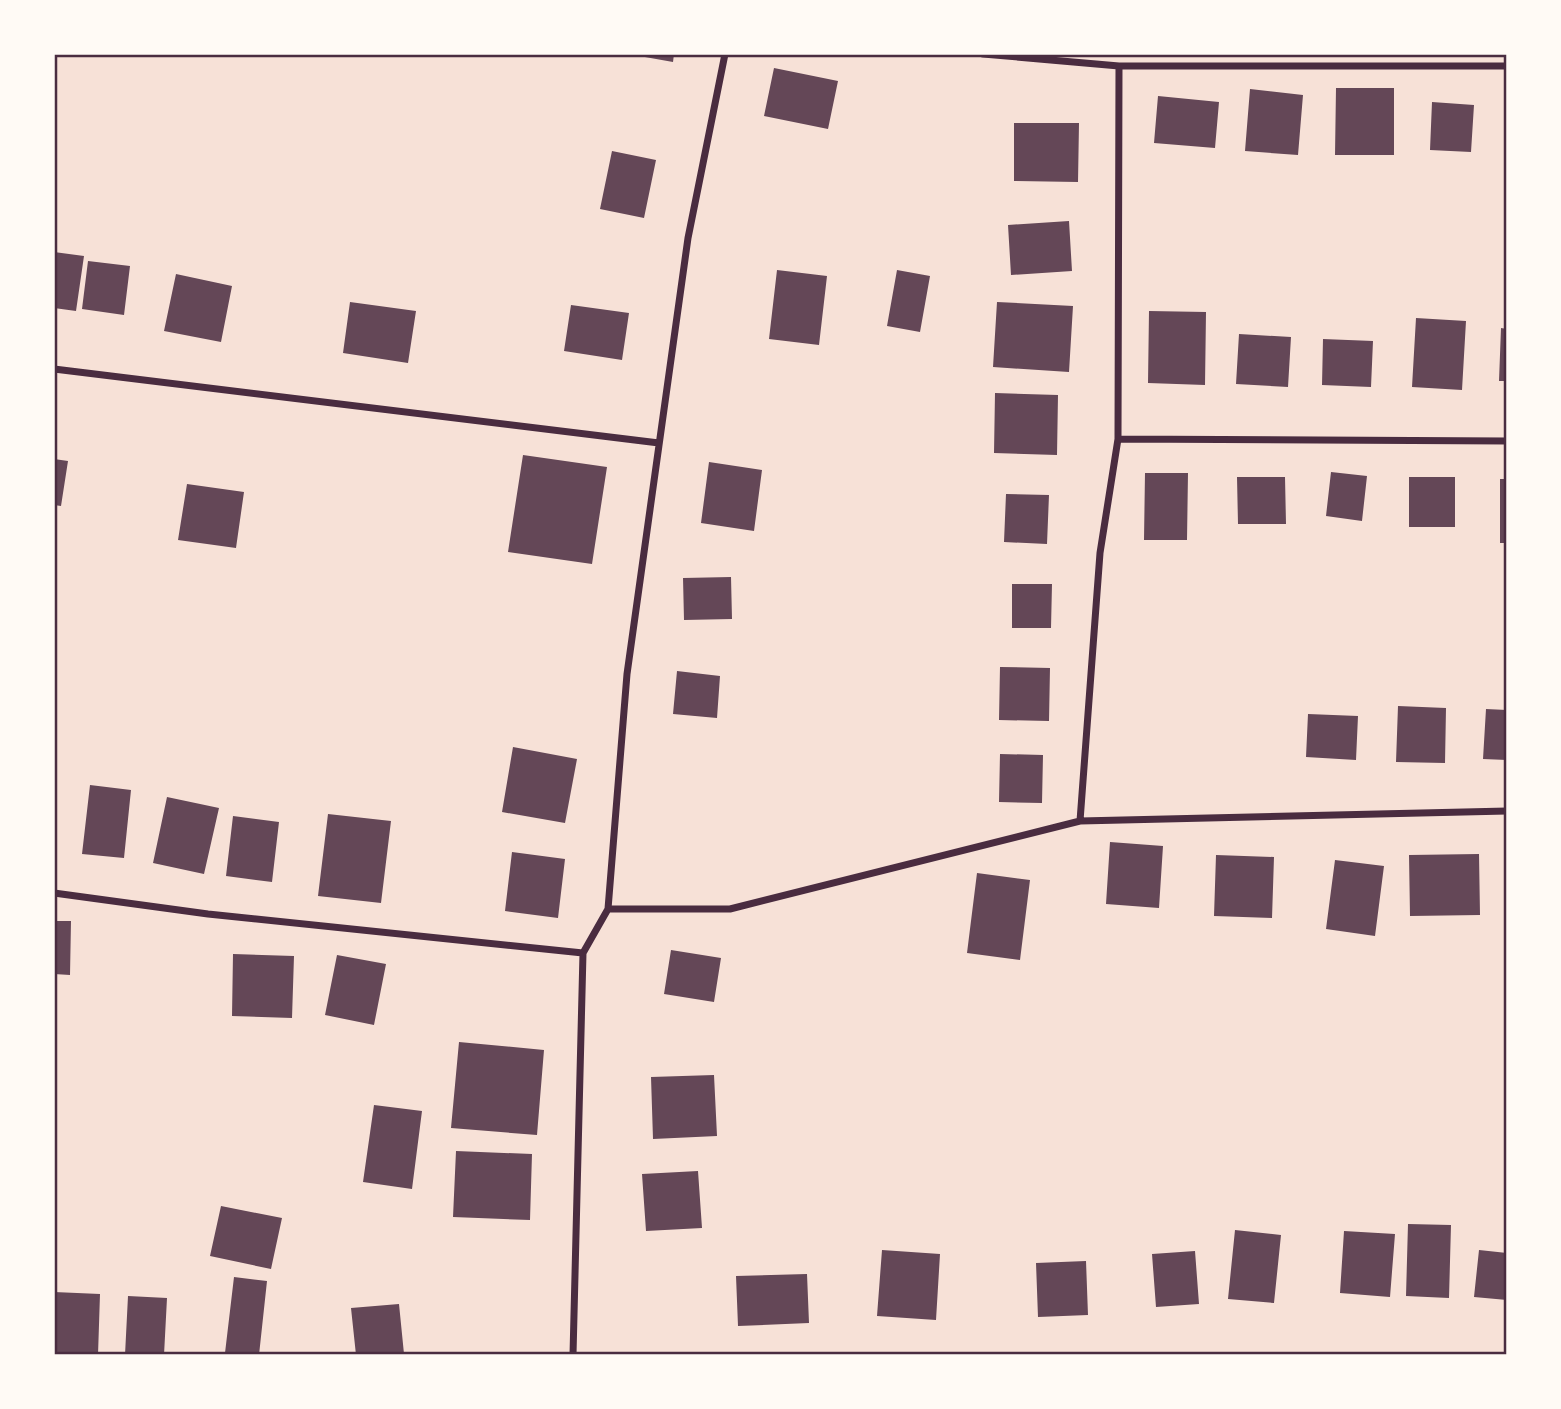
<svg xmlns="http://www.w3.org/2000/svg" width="1561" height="1409" font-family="'Alegreya Sans',sans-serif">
<rect width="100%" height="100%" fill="#f7e1d7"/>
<path fill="#644757" d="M628 54H674L673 62Z
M774 68 838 81 828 129 764 116Z
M1336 88H1394V155H1335Z
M1250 89 1303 95 1298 155 1245 151Z
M1158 96 1219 102 1215 148 1154 143Z
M1432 102 1474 105 1471 152 1430 150Z
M1014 123H1079L1078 182 1014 181Z
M612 151 656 160 644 218 600 209Z
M1069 221 1072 271 1011 275 1008 225Z
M54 252 84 256 76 311 54 308Z
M88 261 130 266 124 315 82 309Z
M777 270 827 276 819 345 769 339Z
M897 270 930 276 920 332 887 326Z
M176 274 232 286 221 342 164 331Z
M350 302 416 311 408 363 343 353Z
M997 302 1073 306 1069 372 993 367Z
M571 305 629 313 622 360 564 351Z
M1149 311 1206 312 1205 385 1148 383Z
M1416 318 1466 321 1462 390 1412 387Z
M1501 328 1507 329V381H1499Z
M1239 334 1291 337 1288 387 1236 384Z
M1323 339 1373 341 1371 387 1322 385Z
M995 393 1058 395 1057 455 994 453Z
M523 455 607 467 592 564 508 552Z
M54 459 68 461 61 506 54 505Z
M709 462 762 470 754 531 701 523Z
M1331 472 1367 476 1362 521 1326 516Z
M1145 473H1188L1187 540H1144Z
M1237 477H1285L1286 524H1238Z
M1409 477H1455V527H1409Z
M1500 479H1507V543H1500Z
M187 484 244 492 236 548 178 540Z
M1006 494 1049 495 1047 544 1004 542Z
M731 577 732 619 684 620 683 578Z
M1012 584H1052L1051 628H1012Z
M1000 667 1050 668 1049 721 999 720Z
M677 671 720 676 717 718 673 714Z
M1398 706 1446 708 1445 763 1396 762Z
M1486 709 1507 710V760L1483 759Z
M1308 714 1358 716 1356 760 1306 757Z
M513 747 577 759 565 823 502 812Z
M1000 754 1043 755 1042 803 999 802Z
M90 785 131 790 124 858 82 854Z
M167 797 219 808 204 874 153 863Z
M328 814 391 821 381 903 318 896Z
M233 816 279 822 272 882 226 876Z
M1110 842 1163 846 1159 908 1106 904Z
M512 852 565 859 558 918 505 911Z
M1479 854 1480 915 1410 916 1409 855Z
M1216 855 1274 857 1272 918 1214 916Z
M1335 860 1384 866 1375 936 1326 929Z
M977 873 1030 880 1020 960 967 953Z
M54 921H71L70 975 54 974Z
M671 950 721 958 714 1002 664 994Z
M233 954 294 956 292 1018 232 1016Z
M337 955 386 964 374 1025 325 1015Z
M459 1042 544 1050 537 1135 451 1128Z
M714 1075 717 1136 653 1139 651 1077Z
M374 1105 422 1111 412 1189 363 1182Z
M456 1151 532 1154 530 1220 453 1217Z
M698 1171 702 1228 646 1231 642 1174Z
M221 1206 282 1218 271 1269 210 1256Z
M1408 1224 1451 1225 1449 1298 1406 1296Z
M1235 1230 1281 1235 1274 1303 1228 1299Z
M1344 1231 1395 1234 1390 1297 1340 1293Z
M882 1250 940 1254 936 1320 877 1316Z
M1479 1250 1507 1253V1300L1474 1297Z
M1195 1251 1199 1304 1156 1307 1152 1254Z
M1086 1261 1088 1315 1038 1317 1036 1263Z
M807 1274 809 1323 738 1326 736 1276Z
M234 1277 267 1281 259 1355 225 1353Z
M54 1292 100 1294 98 1355H54Z
M128 1296 167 1298 164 1355H125Z
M399 1304 404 1354 356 1355 351 1308Z"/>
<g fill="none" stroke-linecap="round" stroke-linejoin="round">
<path stroke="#4a2c40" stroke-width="7" d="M983 54 1119 66H1507
M54 369 659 443
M1118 439 1507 441
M1080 821 1100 553 1118 439 1119 66
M54 893 208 914 583 953
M608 909H730L1080 821 1507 811
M573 1355 583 953 608 909 627 674 688 238 725 54"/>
</g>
<rect width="1561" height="1409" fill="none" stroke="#fffaf5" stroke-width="112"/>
<rect x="56" y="56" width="1449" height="1297" fill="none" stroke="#4a2c40" stroke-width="2.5"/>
</svg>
